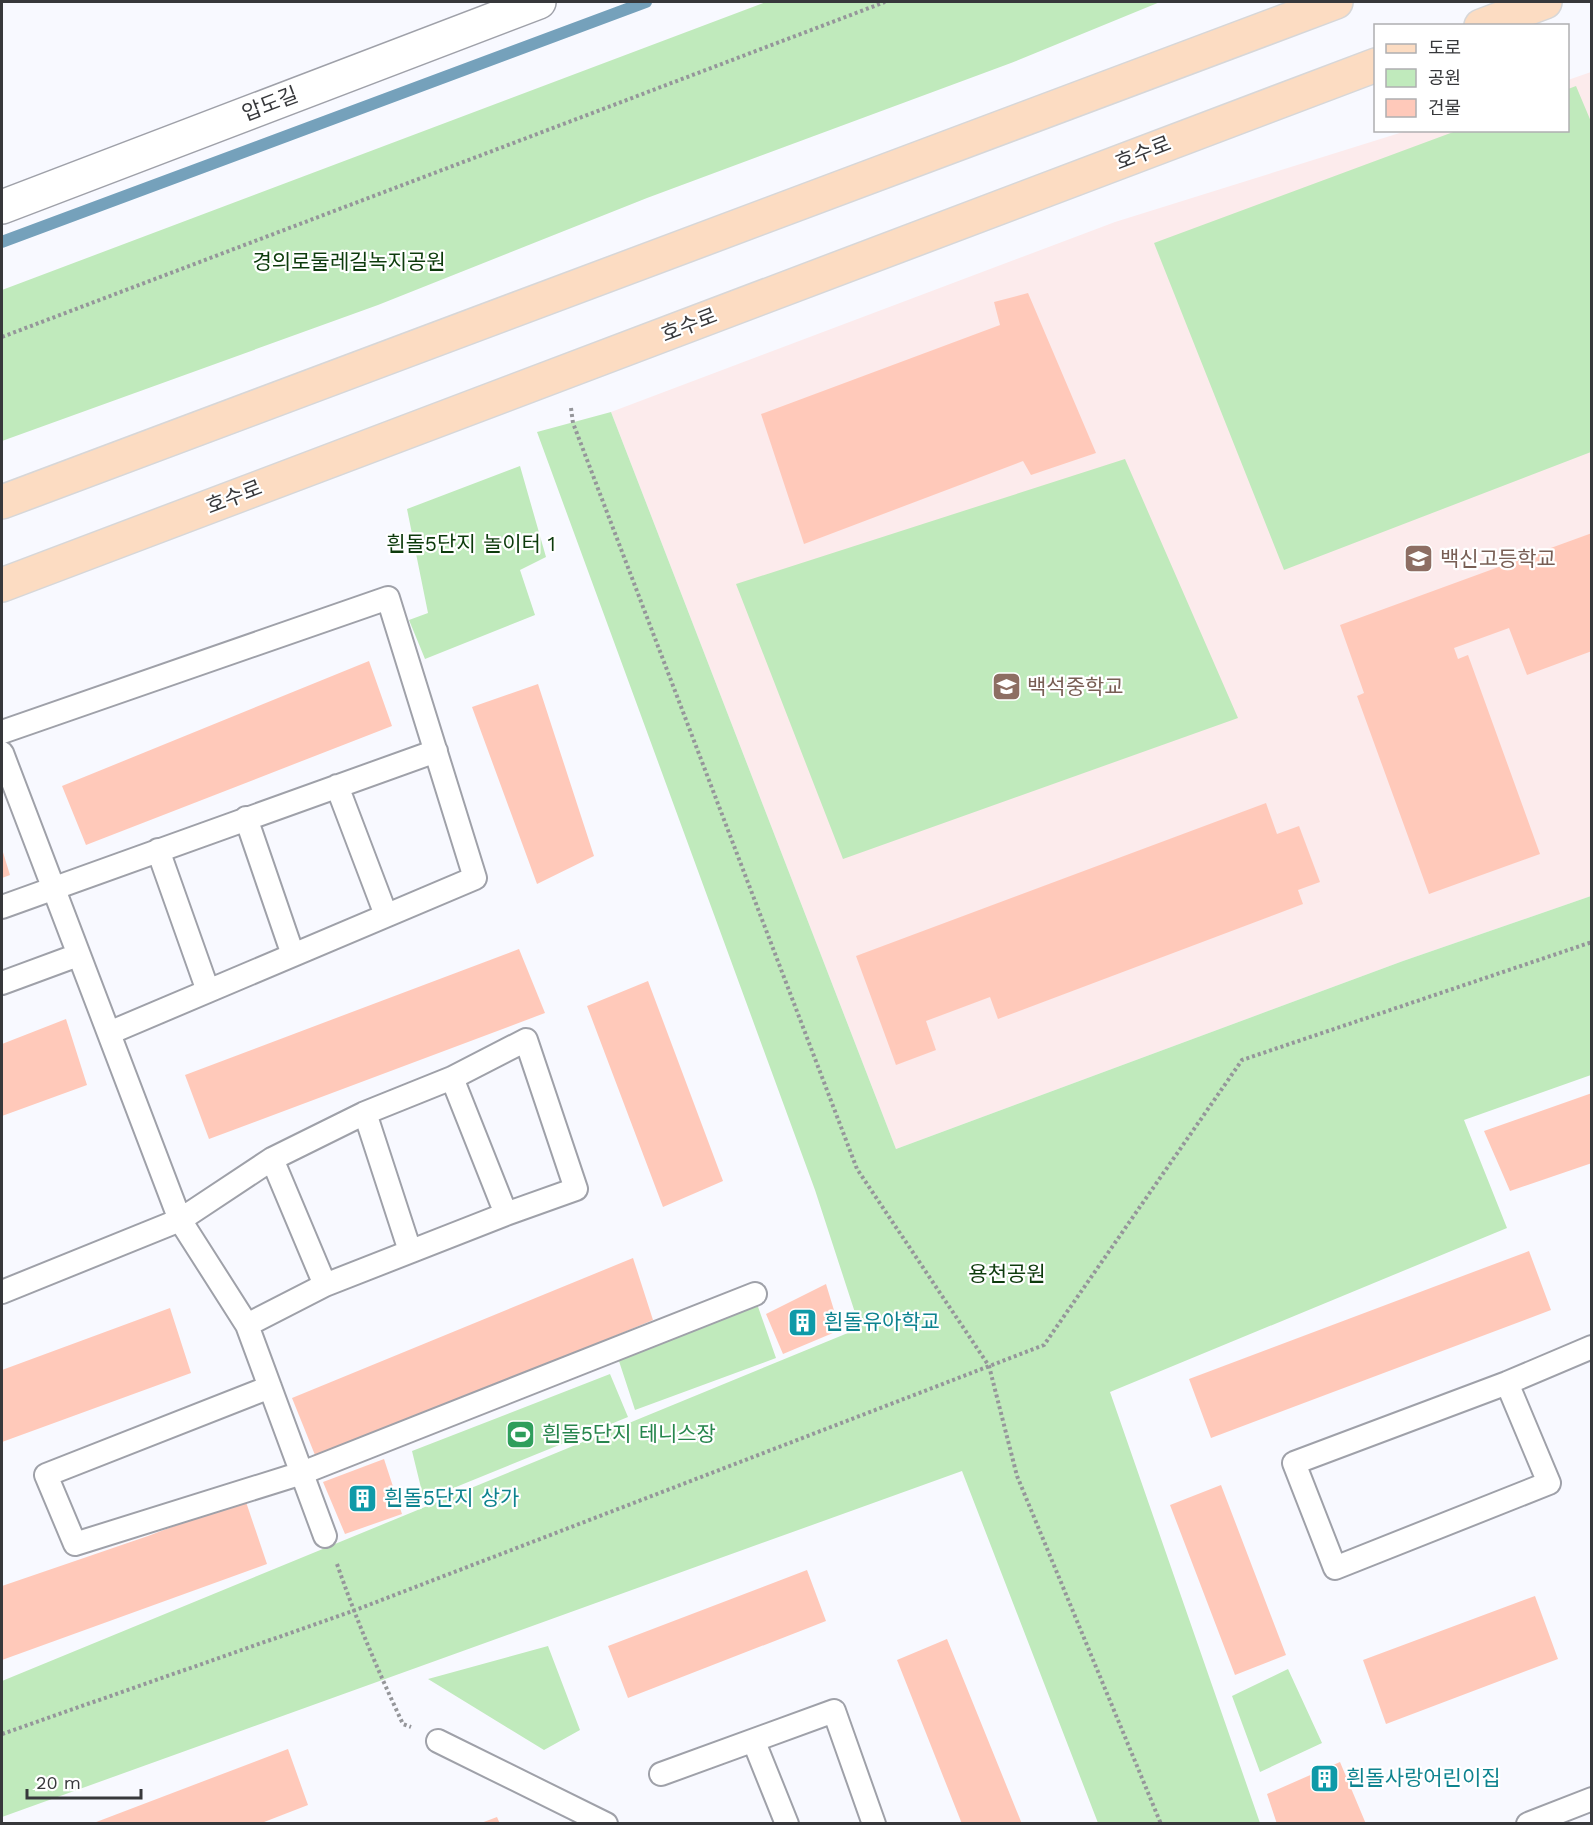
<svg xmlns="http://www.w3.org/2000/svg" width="1593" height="1825" font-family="'Work Sans','Noto Sans KR',sans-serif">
<rect width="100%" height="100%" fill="#f8f9ff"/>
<path fill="#fcebec" d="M1591 72V896L1403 961 896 1149 611 412 1115 222 1406 131 1568 130V80Z"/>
<path fill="#c0eabc" d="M766 2H1160L1011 63 647 198 378 305 2 441V290Z
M1576 86 1592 124 1591 452 1284 570 1154 243 1456 131 1568 130V89Z
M611 412 896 1149 1403 961 1591 896V1075L1464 1120 1507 1228 1110 1392 1260 1823H1098L962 1471 2 1817V1681L860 1328 815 1190 537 432Z
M1125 459 1238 718 843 859 736 584Z
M520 466 546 557 520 570 535 615 425 659 409 620 428 613 407 509Z
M756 1301 776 1358 635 1410 617 1355Z
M610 1374 628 1417 424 1500 412 1451Z
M548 1646 580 1730 544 1750 428 1679Z
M1288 1669 1322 1743 1260 1772 1232 1696Z"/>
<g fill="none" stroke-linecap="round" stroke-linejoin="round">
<path stroke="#75a1bb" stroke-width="12" d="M2 242 646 2"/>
</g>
<path fill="#ffc9ba" d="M1028 293 1096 453 1031 475 1023 461 804 544 761 414 1000 325 994 302Z
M1592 533V651L1527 675 1509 628 1454 648 1458 659 1468 655 1540 854 1429 894 1357 696 1364 693 1340 625Z
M369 661 392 726 86 845 62 786Z
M538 684 594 856 537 884 472 707Z
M1266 803 1277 834 1299 826 1320 882 1298 890 1303 904 998 1019 990 997 926 1021 936 1050 896 1065 856 956Z
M2 849 10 875 2 878Z
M519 949 545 1013 209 1139 185 1075Z
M648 981 723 1181 663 1207 587 1006Z
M66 1019 87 1085 2 1116V1044Z
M1592 1093V1163L1510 1191 1484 1131Z
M1529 1251 1551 1310 1211 1438 1189 1379Z
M633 1258 653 1320 317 1460 292 1398Z
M826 1284 840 1330 783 1354 766 1314Z
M170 1308 191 1373 2 1442V1370Z
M384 1459 402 1514 345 1534 323 1482Z
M1221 1485 1286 1655 1235 1675 1170 1505Z
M245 1499 267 1564 2 1660V1586L148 1536Z
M807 1570 826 1621 628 1698 608 1646Z
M1535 1596 1558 1659 1386 1724 1363 1660Z
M947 1639 1022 1824H962L897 1660Z
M288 1749 308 1805 259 1824H91Z
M1340 1762 1366 1824H1277L1267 1794Z
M497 1817 500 1824H481V1823Z"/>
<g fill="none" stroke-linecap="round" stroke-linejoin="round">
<defs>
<path id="lane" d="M2 732 388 598 475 878 109 1033
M2 753 180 1220 247 1325 325 1536
M337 786 386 915
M246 818 293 955
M158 850 208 991
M2 907 436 751
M2 983 78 955
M452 1078 506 1214
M365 1113 410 1251
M272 1159 325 1285
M2 1292 180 1220 272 1159 365 1113 452 1078 526 1040 576 1189 506 1214 325 1285 247 1325
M1507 1383 1549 1483 1335 1568 1294 1463 1507 1383 1592 1347
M270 1387 46 1475 75 1544 302 1473 755 1294
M438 1741 606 1824
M754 1742 787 1824
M661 1774 834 1711 874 1824
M1528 1824 1592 1799"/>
<path id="street" d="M2 207 539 2"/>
<path id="primary" d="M1481 26 1545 2
M2 502 1336 2
M2 585 1376 65"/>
</defs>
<use href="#lane" stroke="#9fa1a9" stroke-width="26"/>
<use href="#street" stroke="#9fa1a9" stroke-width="36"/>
<use href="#primary" stroke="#d7d7d8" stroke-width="36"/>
<path stroke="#95969a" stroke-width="4" stroke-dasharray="3 3" stroke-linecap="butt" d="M2 337 885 2
M571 408 573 423 857 1169 989 1366 1017 1476 1161 1824
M337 1564C356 1619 378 1671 403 1724L411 1727
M2 1734 353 1611 1044 1345 1242 1060 1592 942"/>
<use href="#lane" stroke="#fff" stroke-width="22"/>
<use href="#street" stroke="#fff" stroke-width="33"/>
<use href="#primary" stroke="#fcdcc2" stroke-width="33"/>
</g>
<defs>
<symbol id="school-square" viewBox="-11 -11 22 22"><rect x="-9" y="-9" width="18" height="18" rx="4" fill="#8d6e63" stroke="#fff"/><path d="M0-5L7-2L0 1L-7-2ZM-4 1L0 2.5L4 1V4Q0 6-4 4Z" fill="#fff"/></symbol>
<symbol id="building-square" viewBox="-11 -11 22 22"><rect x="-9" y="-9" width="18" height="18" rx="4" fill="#0f9aa8" stroke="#fff"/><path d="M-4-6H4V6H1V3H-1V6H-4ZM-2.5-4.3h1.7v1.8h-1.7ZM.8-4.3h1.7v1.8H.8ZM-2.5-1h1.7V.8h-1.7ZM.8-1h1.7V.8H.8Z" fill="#fff"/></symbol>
<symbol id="stadium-square" viewBox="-11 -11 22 22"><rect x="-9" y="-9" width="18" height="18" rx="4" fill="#2e9e5b" stroke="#fff"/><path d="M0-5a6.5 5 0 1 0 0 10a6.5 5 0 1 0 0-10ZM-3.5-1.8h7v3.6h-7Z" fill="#fff"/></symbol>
</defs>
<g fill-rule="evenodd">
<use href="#school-square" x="1402" y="542" width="33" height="33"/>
<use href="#school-square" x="990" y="670" width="33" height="33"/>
<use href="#building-square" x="786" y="1306" width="33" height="33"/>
<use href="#stadium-square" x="504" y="1418" width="33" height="33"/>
<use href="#building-square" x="346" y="1482" width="33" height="33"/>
<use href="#building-square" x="1308" y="1762" width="33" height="33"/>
</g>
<g text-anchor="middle" stroke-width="4.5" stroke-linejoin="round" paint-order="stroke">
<g font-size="21" fill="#37383b" stroke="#fff">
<text transform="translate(270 104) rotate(-21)" y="7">압도길</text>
<text transform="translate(1143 153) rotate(-21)" y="7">호수로</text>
<text transform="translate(689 325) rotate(-21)" y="7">호수로</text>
<text transform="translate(234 497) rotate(-21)" y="7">호수로</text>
</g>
<g font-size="21" fill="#0d3b0c" stroke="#fff">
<text x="349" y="269">경의로둘레길녹지공원</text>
<text x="471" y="551">흰돌5단지 놀이터 1</text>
<text x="1007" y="1281">용천공원</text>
</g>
<g font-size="21" fill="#785e54" stroke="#fff" text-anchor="start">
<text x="1440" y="566">백신고등학교</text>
<text x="1027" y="694">백석중학교</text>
</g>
<g font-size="21" fill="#0d838f" stroke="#fff" text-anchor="start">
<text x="824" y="1329">흰돌유아학교</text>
<text x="384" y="1505">흰돌5단지 상가</text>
<text x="1346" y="1785">흰돌사랑어린이집</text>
</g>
<g font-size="21" fill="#27864d" stroke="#fff" text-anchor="start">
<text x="542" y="1441">흰돌5단지 테니스장</text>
</g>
</g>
<rect width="1593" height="1825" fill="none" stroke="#37383b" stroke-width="6"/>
<rect x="1374" y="24" width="195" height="108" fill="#ffffff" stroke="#afafb1" stroke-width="1.5"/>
<rect x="1386" y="44" width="30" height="9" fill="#fcdcc2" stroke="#afafb1" stroke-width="1.5"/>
<text x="1428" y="54" font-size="18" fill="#37383b">도로</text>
<rect x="1386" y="69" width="30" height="18" fill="#c0eabc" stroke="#afafb1" stroke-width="1.5"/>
<text x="1428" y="84" font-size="18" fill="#37383b">공원</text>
<rect x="1386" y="99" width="30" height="18" fill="#ffc9ba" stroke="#afafb1" stroke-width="1.5"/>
<text x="1428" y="114" font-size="18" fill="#37383b">건물</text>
<path d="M27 1789v9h114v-9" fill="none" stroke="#37383b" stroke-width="3"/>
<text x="36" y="1789" font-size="18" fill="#37383b" stroke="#ffffff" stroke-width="4.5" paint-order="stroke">20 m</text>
</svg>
